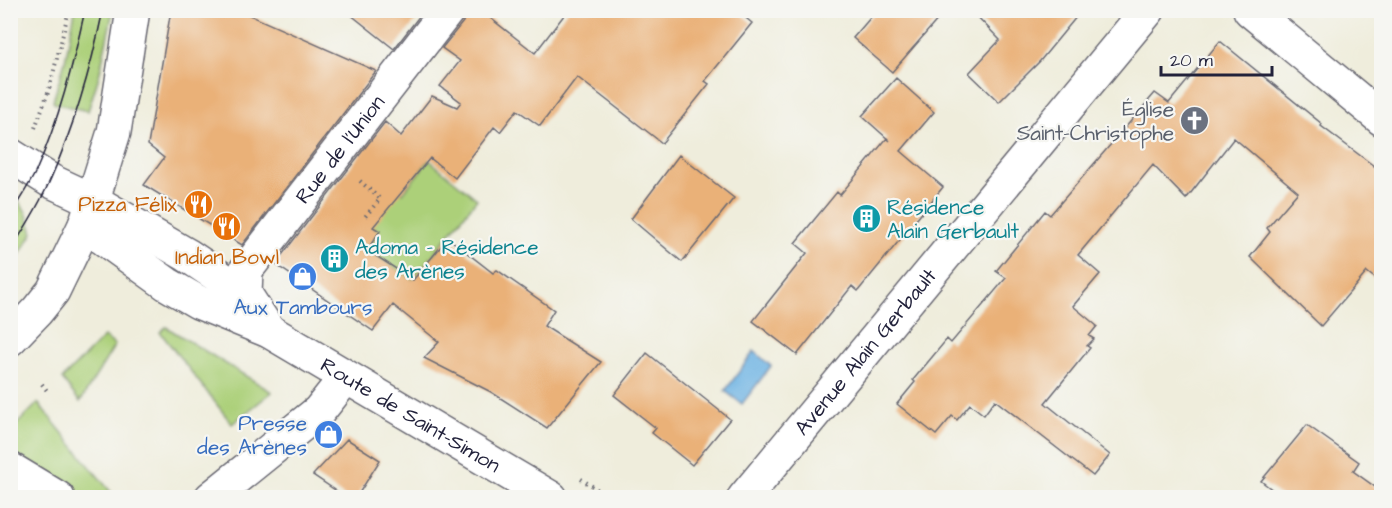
<svg xmlns="http://www.w3.org/2000/svg" width="1392" height="508" font-family="'Architects Daughter',sans-serif">
<rect width="100%" height="100%" fill="#f6f6f2"/>
<filter id="ink" filterUnits="userSpaceOnUse"><feTurbulence type="fractalNoise" baseFrequency=".0167" numOctaves="2"/><feDisplacementMap in="SourceGraphic" scale="12" xChannelSelector="R" yChannelSelector="G"/><feConvolveMatrix kernelMatrix="1 2 1 2 8 2 1 2 1" color-interpolation-filters="sRGB"/></filter>
<filter id="wash" filterUnits="userSpaceOnUse"><feTurbulence type="fractalNoise" baseFrequency=".008" numOctaves="4" result="noise"/><feDisplacementMap in="SourceGraphic" scale="24" xChannelSelector="R" yChannelSelector="G"/><feGaussianBlur stdDeviation="1.35" result="paint"/><feColorMatrix in="noise" values="0 0 0 0 0 0 0 0 0 0 0 0 0 0 0 0 0 1.4 0 .05"/><feComposite in="paint" operator="in"/></filter>
<g filter="url(#wash)">
<rect width="100%" height="100%" fill="#efeddc"/>
<path fill="#acd079" stroke="#67795a" stroke-width="1.5" d="M75 11H113L99 76 88 111 54 103 53 101 65 61Z
M360 158 403 193 429 160 477 199 413 280 367 250 379 231 330 197Z
M13 193 26 212 33 233 19 255 11 250 10 197Z
M166 327 272 392 232 424 160 332Z
M104 337 115 345 80 402 62 379Z
M38 403 115 497H76L11 459V430Z"/>
<path fill="#6db2e3" stroke="#486a8f" stroke-width="1.5" d="M754 351 771 366 742 404 725 391Z"/>
<g id="blocks">
<path fill="#eab178" d="M171 10H238L376 71 242 245 144 185 164 158 148 145Z
M345 10H424L394 49Z
M466 10H480L535 53 568 10H736L752 23 705 81 709 84 662 143 577 77 540 126 517 110 500 132 494 127 455 178 430 158 373 227 380 231 367 250 413 280 448 238 493 273 497 270 554 310 544 326 601 362 547 428 491 392 424 358 439 342 393 305 373 331 275 264 385 122 401 136 432 96 457 107 461 102 440 86 460 61 442 48 463 22Z
M877 10H946L892 72 853 38Z
M971 10H1082L1040 61 999 102 969 73 1000 40Z
M1220 41 1322 124 1321 126 1382 172V284L1367 272 1321 326 1250 257 1270 232 1267 228 1298 192 1234 138 1186 199 1153 165 1078 255 1100 274 1073 306 1097 326 1089 336 1094 339 1087 346 1090 348 1045 403 1110 455 1093 476 995 400 984 415 970 404 957 420 952 416 936 435 897 404 915 382 913 380 947 339 951 343 1006 278 996 271 1045 211 1050 215 1155 93 1169 103Z
M896 78 934 112 901 151 943 187 858 291 852 286 797 355 753 321 807 253 795 243 837 192 840 195 887 138 890 141 862 116Z
M679 155 734 198 682 262 631 219Z
M647 353 730 419 692 465 652 433 656 428 614 395Z
M1307 425 1359 462 1353 471 1382 492V498H1283L1261 481Z
M347 439 380 460 356 498H347L313 475Z"/>
</g>
</g>
<g filter="url(#ink)">
<use href="#blocks" fill-opacity="0" stroke="#6a6973" stroke-width="1.5"/>
<g fill="none" stroke-linecap="round" stroke-linejoin="round">
<defs>
<g id="minor">
<path d="M1250 10 1382 119"/>
<path d="M10 155 51 181 92 200"/>
<path id="s1" d="M245 294 246 270 448 10"/>
<path d="M10 469 58 498"/>
<path d="M211 498 319 411 346 377"/>
<path id="s2" d="M744 498 1148 10"/>
</g>
<g id="major">
<path d="M92 200 187 255 245 294 269 331"/>
<path id="s3" d="M85 225 167 284 198 302 269 331 551 498"/>
<path d="M10 339 37 311 53 291 85 225 114 132 133 10"/>
</g>
</defs>
<use href="#minor" stroke="#6a6973" stroke-width="36"/>
<use href="#major" stroke="#6a6973" stroke-width="36"/>
<path stroke="#6a6973" stroke-width="4" stroke-dasharray="1.5 4.5" stroke-linecap="butt" d="M35 128 49 90 69 10
M360 181 380 199 363 219
M42 384 48 392
M581 479 611 498"/>
<use href="#minor" stroke="#fff" stroke-width="33"/>
<use href="#major" stroke="#fff" stroke-width="33"/>
<path stroke="#22223b" stroke-width="1.5" d="M10 215C19 200 29 186 36 171 59 120 73 65 85 10
M10 251C25 228 40 204 51 178 75 124 91 68 103 10"/>
</g>
</g>
<defs>
<symbol id="church-disc" viewBox="-11 -11 22 22"><circle r="9.5" fill="#6b7280" stroke="#f6f6f2"/><path d="M-1.2-6h2.4v3.5h3.3v2.4h-3.3V6h-2.4V-.1h-3.3v-2.4h3.3Z" fill="#fff"/></symbol>
<symbol id="restaurant-disc" viewBox="-11 -11 22 22"><circle r="9.5" fill="#e8710a" stroke="#f6f6f2"/><path d="M-5-6h1v4h1v-4h1v4h1v-4h1v5L-1.5 .5V6h-2V.5L-5-1ZM5-6V6H3V1.5H1.5Q1.5-4 5-6Z" fill="#fff"/></symbol>
<symbol id="building-disc" viewBox="-11 -11 22 22"><circle r="9.5" fill="#0f9aa8" stroke="#f6f6f2"/><path d="M-4-6H4V6H1V3H-1V6H-4ZM-2.5-4.3h1.7v1.8h-1.7ZM.8-4.3h1.7v1.8H.8ZM-2.5-1h1.7V.8h-1.7ZM.8-1h1.7V.8H.8Z" fill="#fff"/></symbol>
<symbol id="shop-disc" viewBox="-11 -11 22 22"><circle r="9.5" fill="#3f7fe0" stroke="#f6f6f2"/><path d="M-5-2.5h2.3a2.7 3.5 0 0 1 5.4 0H5L5.5 6h-11ZM-1.5-2.5h3a1.5 2.3 0 0 0-3 0Z" fill="#fff"/></symbol>
</defs>
<g fill-rule="evenodd">
<use href="#church-disc" x="1178" y="104" width="33" height="33"/>
<use href="#restaurant-disc" x="182" y="188" width="33" height="33"/>
<use href="#building-disc" x="850" y="202" width="33" height="33"/>
<use href="#restaurant-disc" x="210" y="210" width="33" height="33"/>
<use href="#building-disc" x="318" y="242" width="33" height="33"/>
<use href="#shop-disc" x="286" y="260" width="33" height="33"/>
<use href="#shop-disc" x="312" y="418" width="33" height="33"/>
</g>
<g text-anchor="middle" stroke-width="4.5" stroke-linejoin="round" paint-order="stroke">
<g font-size="21" fill="#5b616d" stroke="#f6f6f2" text-anchor="end">
<text x="1174" y="116">Église<tspan x="1174" dy="24">Saint-Christophe</tspan></text>
</g>
<g font-size="21" fill="#22223b" stroke="#f6f6f2">
<text dy="7" stroke="none"><textPath href="#s1" startOffset="177">Rue de l'Union</textPath></text>
<text dy="7" stroke="none"><textPath href="#s2" startOffset="190">Avenue Alain Gerbault</textPath></text>
<text dy="7" stroke="none"><textPath href="#s3" startOffset="378">Route de Saint-Simon</textPath></text>
</g>
<g font-size="21" fill="#c56008" stroke="#f6f6f2" text-anchor="end">
<text x="177" y="211">Pizza Félix</text>
<text x="227" y="264" text-anchor="middle">Indian Bowl</text>
</g>
<g font-size="21" fill="#0d838f" stroke="#f6f6f2" text-anchor="start">
<text x="887" y="214">Résidence<tspan x="887" dy="24">Alain Gerbault</tspan></text>
<text x="355" y="254">Adoma - Résidence<tspan x="355" dy="24">des Arènes</tspan></text>
</g>
<g font-size="21" fill="#366cbe" stroke="#f6f6f2">
<text x="303" y="314">Aux Tambours</text>
<text x="307" y="430" text-anchor="end">Presse<tspan x="307" dy="24">des Arènes</tspan></text>
</g>
</g>
<rect width="1392" height="508" fill="none" stroke="#f6f6f2" stroke-width="36"/>
<path d="M1161 66v9h111v-9" fill="none" stroke="#22223b" stroke-width="3"/>
<text x="1170" y="66" font-size="18" fill="#22223b" stroke="#f6f6f2" stroke-width="4.5" paint-order="stroke">20 m</text>
</svg>
